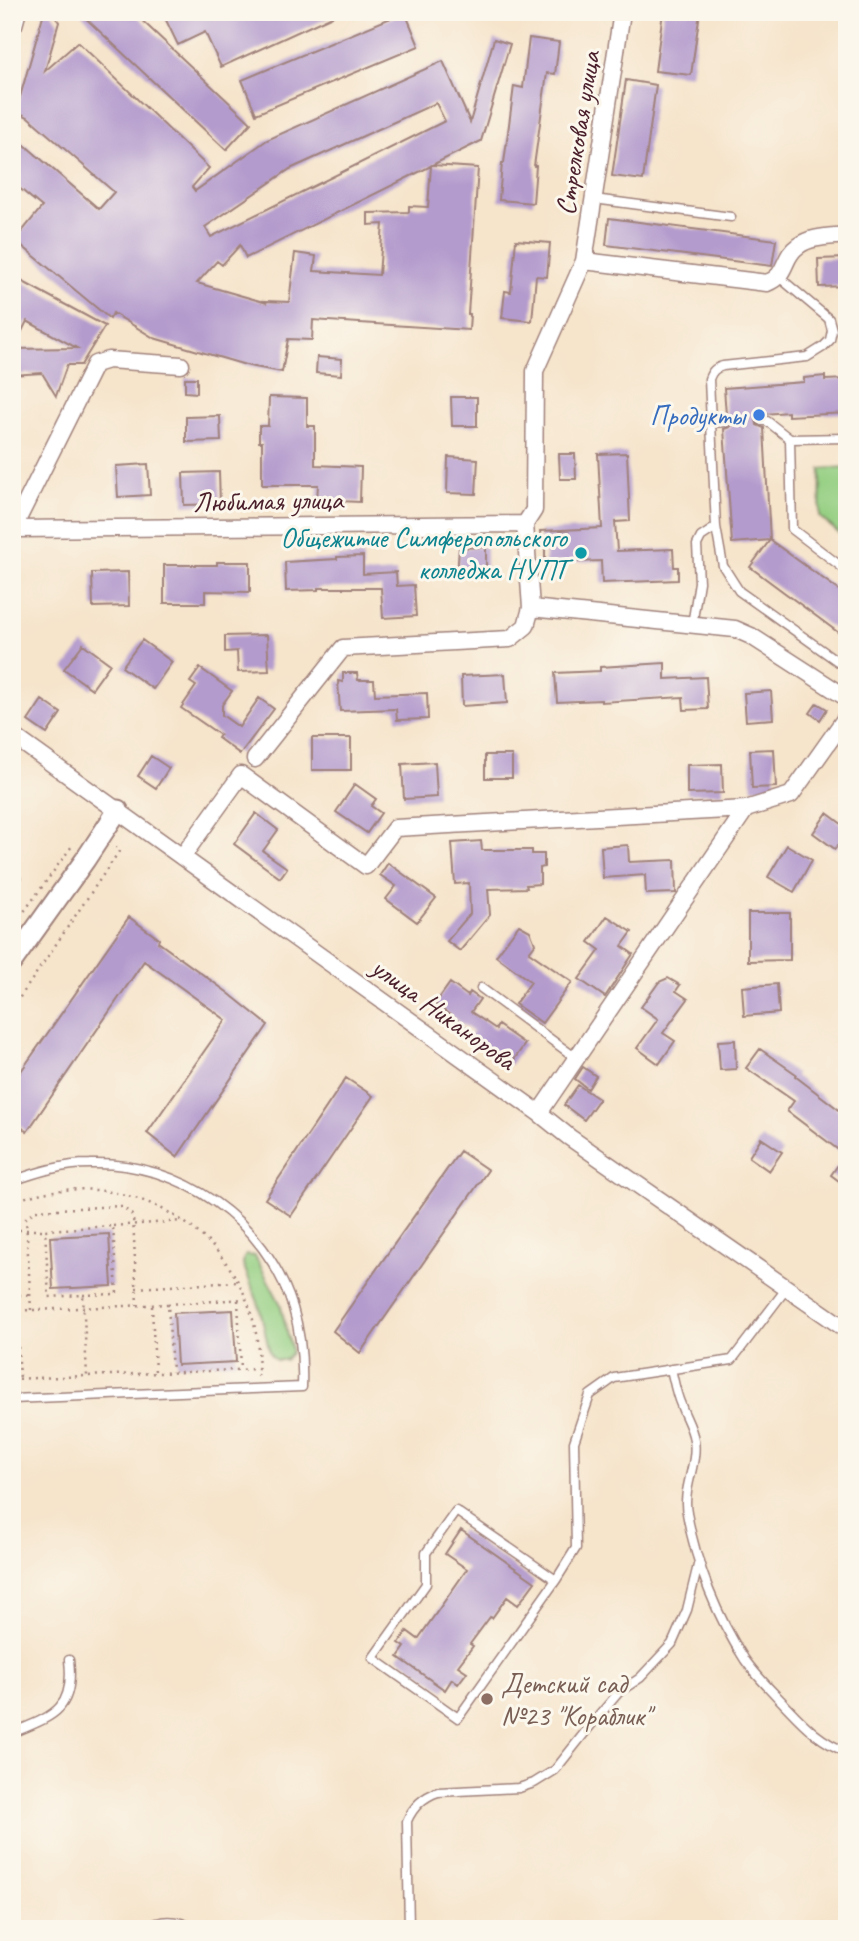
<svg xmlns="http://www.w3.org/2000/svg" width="859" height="1941" font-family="Caveat,sans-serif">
<rect width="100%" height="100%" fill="#fbf7ec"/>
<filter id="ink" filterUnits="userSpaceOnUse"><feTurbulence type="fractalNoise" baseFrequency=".0143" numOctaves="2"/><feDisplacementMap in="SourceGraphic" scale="14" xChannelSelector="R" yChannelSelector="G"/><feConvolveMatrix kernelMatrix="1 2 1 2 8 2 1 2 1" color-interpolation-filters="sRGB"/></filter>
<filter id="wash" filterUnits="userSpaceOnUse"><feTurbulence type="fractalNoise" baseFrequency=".00686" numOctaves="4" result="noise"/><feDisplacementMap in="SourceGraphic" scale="28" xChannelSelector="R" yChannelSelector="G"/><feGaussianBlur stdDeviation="1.57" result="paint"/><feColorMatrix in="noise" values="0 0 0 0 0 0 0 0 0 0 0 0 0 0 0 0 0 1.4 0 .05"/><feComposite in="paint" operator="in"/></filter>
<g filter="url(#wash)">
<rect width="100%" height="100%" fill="#f6e4cb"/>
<path fill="#94cf82" stroke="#6f7756" stroke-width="2" d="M847 467V540L820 517 821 469Z
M246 1255 255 1256 280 1303 291 1348V1353L285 1360H276L270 1354 259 1305 243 1264 244 1258Z"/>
<g id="blocks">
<path fill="#b49bcd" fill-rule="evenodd" d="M44 12H51L59 22 45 71 78 42 209 168 192 187 195 191 267 140 443 61 470 122 494 39 510 44 481 141 432 165 478 168 468 314H470L469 330 313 320 312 340 288 339 282 372 249 366 154 338 113 313 110 319 15 240 42 207 12 182V134L99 209 114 192 28 117 16 111ZM436 103 445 121 211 237 205 227 290 169ZM431 166 428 207 409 206V212L368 213V225L383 224 379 275 314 271 316 256 295 253 289 302 264 301 267 303 197 283 217 261 222 265 240 245 246 258Z
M79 12H133L251 123 226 150Z
M172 12H341L221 67 205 32 178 45 164 16Z
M405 12 419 46 256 114 242 80Z
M663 12H700L691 75 655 71Z
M529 38 559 42 555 74 547 73 534 166H536L533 203 499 200 502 163H504L514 86 523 88Z
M626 80 656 85 643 180 612 176Z
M609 218 776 240 772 266 606 245Z
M516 240 550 243 547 277 536 276 532 321 502 318 505 291 511 292Z
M847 258V286L819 287 818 259Z
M12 276 105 326 81 365H67L56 396 42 373 12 375ZM27 321 77 348 13 349Z
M317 357 342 359 341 375 316 373Z
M825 376V380L847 379V413L788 416V412L764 414 756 418 757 425 764 428 770 540 732 543 724 429 730 427 732 422 731 418 726 415 724 388 804 382V378Z
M185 378H197V393L185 392Z
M269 397 307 398V426H315V465L361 467 360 502 317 500 318 485H262V442H259V426H268Z
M451 397H477V426H452Z
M220 416 221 441 186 442V417Z
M627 453 630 521 615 522 617 551 673 549 674 567H678V580L602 583 601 561 545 563V545H541L540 531 602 528 598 454Z
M559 454H575L576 479H560Z
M448 457 478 459 476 494 447 493Z
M148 464 150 495 118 497 116 466Z
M219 472 220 504 184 505 183 473Z
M770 540 847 596V639L750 567Z
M486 547V576H457L459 548Z
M363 556V574L396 572 397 586 414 585 416 616 383 618 381 588H318V590L286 591 285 562 337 559V557Z
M217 562H250V592L205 591V603H164V565H217Z
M128 572 129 606 93 607 92 573Z
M267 635 269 671 238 672 237 651 225 652V636Z
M142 640 172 662 153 689 122 667Z
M83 644 110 664 92 689 64 669Z
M665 663V679L706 677 708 709 684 710 683 697 601 702V700L557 702 555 673 600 671V667Z
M200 668 232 691 222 705V715L239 727 259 698 274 709 240 754 218 738 220 735 181 708 196 686 190 682Z
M343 673H357L358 680H374L375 695 427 693 428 719 397 720 396 709 340 711 338 681 343 682Z
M505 674 507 703 462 706 461 676Z
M771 691 773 719 746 721 744 693Z
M42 700 61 713 47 734 28 721Z
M817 703 827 709 820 720 810 713Z
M312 738H351V770H312Z
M774 749 776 787 752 788 750 750Z
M485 755H512V778H485Z
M151 756 169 768 156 788 138 776Z
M435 762 437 797 404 799 402 764Z
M722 764 723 793 687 794V765Z
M355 784 376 799 371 806 381 813 367 833 336 812Z
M256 813 278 830 263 851 287 868 280 878 234 844Z
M827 813 847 828V833L835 849 813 833Z
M481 841 482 850H532V854H544V867L540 868V884L526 885 527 888 488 889 490 915 460 951 447 941 470 914 469 883 455 884 452 843Z
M628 845 629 862 675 860 676 893 646 894 645 875 603 878 601 847Z
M787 845 812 860 794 892 768 877Z
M388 863 436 898 417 922 386 899 396 886 380 875Z
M748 913H790V960L748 961Z
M607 916 632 932 622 946 633 954 605 997 579 979 600 950 589 942Z
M129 917 159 939 158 942 227 992 268 1025 177 1157 147 1133 226 1020 144 961 27 1132 12 1119V1084Z
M519 925 530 931 535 944 529 952 572 982 542 1023 515 1004 531 982 496 956Z
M668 978 680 985 676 991 688 999 663 1033 675 1041 659 1064 637 1048 658 1019 641 1007 659 982Z
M450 983 468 996 470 992 480 999 471 1012 496 1029 498 1025 525 1044 510 1065 470 1036 473 1032 435 1004Z
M777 984 779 1013 744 1016 742 987Z
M735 1040 736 1069 720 1070 718 1041Z
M760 1049 796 1074 795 1076 847 1116V1187L831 1175 845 1155 787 1111 794 1101 746 1068Z
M583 1067 596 1076 588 1089 575 1079Z
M346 1078 373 1096 291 1216 265 1199Z
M578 1085 599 1099 584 1120 564 1105Z
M761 1138 782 1152 769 1171 749 1157Z
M460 1151 488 1170 360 1353 333 1331Z
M109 1234 112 1286 53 1289 50 1237Z
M233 1310 236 1362 177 1365 174 1313Z
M461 1530 535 1582 518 1605 507 1597 492 1618 490 1617 470 1644 473 1646 458 1666 467 1672 458 1684 452 1679 445 1690 398 1657 405 1647 399 1643 407 1631 418 1639 467 1569 445 1554Z"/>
</g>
</g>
<g filter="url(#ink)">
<use href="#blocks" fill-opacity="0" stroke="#a0827b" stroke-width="2"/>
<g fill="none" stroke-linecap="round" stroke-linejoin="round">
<defs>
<path id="service" d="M594 199 731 217
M762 421H767L790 439
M726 422 711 423 716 527 723 566 739 591 847 668
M711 423 709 379C712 371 715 368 723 366L807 357 823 347 830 340 832 330 829 319 779 277
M847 438 790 439 792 529 847 571
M692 625 699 582 697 545 701 537 716 527
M12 884 16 878
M481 988 576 1058
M12 1181C38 1172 63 1164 90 1164 181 1161 266 1221 293 1308 301 1334 303 1360 302 1387L12 1399
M671 1369C674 1381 676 1394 681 1405 685 1417 692 1427 694 1440 698 1464 682 1489 687 1513 696 1565 717 1617 745 1660 757 1677 774 1693 788 1708 806 1727 822 1743 847 1752
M556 1580 458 1718 373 1658 426 1584V1553L456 1511 556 1580 576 1548 574 1442 590 1395 614 1378 732 1360 786 1289
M12 1733C53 1716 75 1710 69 1660
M147 1929C161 1917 180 1921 196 1929
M409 1929 407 1821C413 1807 423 1797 438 1792L519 1788 534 1783 555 1770 586 1731 619 1692 640 1678 672 1644 687 1610 699 1561"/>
<path id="minor" d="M584 261 767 283C788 275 782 257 798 246 811 236 831 237 847 235
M12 531 18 529 525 524
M12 531 95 364 108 360 181 365
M531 608 735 629 751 636 847 698
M12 735 539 1113 569 1137 847 1330
M255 759 343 648 510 639 526 626 531 608 525 524 534 510 535 371 584 261 622 12
M182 857 241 775 366 866 395 828 746 809
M539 1113 746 809 791 795 847 716"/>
<path id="tertiary" d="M12 962 85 860 118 810"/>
<path id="secondary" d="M12 23 15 12"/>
</defs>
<use href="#service" stroke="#a0827b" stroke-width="11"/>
<use href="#minor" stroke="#a0827b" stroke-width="19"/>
<use href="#tertiary" stroke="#a0827b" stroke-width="23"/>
<use href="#secondary" stroke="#a0827b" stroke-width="24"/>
<path stroke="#a0827b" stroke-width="2.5" stroke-dasharray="2 5" stroke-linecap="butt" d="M12 928 72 846
M12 1009 120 850 116 847
M12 1202C133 1155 268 1244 258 1377
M113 1226 183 1221
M12 1230H45
M136 1288 237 1282
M12 1295H30
M83 1295 117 1294 113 1226 45 1230 49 1297 83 1295 87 1376
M238 1300 241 1370
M168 1304 245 1299
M152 1306 155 1373
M31 1310 26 1218 36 1210 122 1206 133 1216 137 1305
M12 1311 168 1304 172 1372
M16 1312 20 1379
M12 1379 259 1369"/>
<use href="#service" stroke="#fff" stroke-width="8"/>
<use href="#minor" stroke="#fff" stroke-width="16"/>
<use href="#tertiary" stroke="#fff" stroke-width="19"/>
<use href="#secondary" stroke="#fff" stroke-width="21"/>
</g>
</g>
<circle fill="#3f7fe0" stroke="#fbf7ec" stroke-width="2.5" cx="759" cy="415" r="7"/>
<circle fill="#0f9aa8" stroke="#fbf7ec" stroke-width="2.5" cx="581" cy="553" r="7"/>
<circle fill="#8d6e63" stroke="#fbf7ec" stroke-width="2.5" cx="487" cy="1699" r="7"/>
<g text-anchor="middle" stroke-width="6" stroke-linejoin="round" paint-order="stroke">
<g font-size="28" fill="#4a1f2b" stroke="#fbf7ec">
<text transform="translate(577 133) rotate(-81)" y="10">Стрелковая улица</text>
<text transform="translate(268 500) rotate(-1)" y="10">Любимая улица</text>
<text transform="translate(444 1013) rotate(36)" y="10">улица Никанорова</text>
</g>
<g font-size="28" fill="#366cbe" stroke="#fbf7ec" text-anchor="end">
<text x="745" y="425">Продукты</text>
</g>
<g font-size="28" fill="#0d838f" stroke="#fbf7ec" text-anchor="end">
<text x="567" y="547">Общежитие Симферопольского<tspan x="567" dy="32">колледжа НУПТ</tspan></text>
</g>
<g font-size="28" fill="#785e54" stroke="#fbf7ec" text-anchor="start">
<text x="501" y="1693">Детский сад<tspan x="501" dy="32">№23 "Кораблик"</tspan></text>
</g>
</g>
<rect width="859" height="1941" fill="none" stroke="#fbf7ec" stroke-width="42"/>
</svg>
